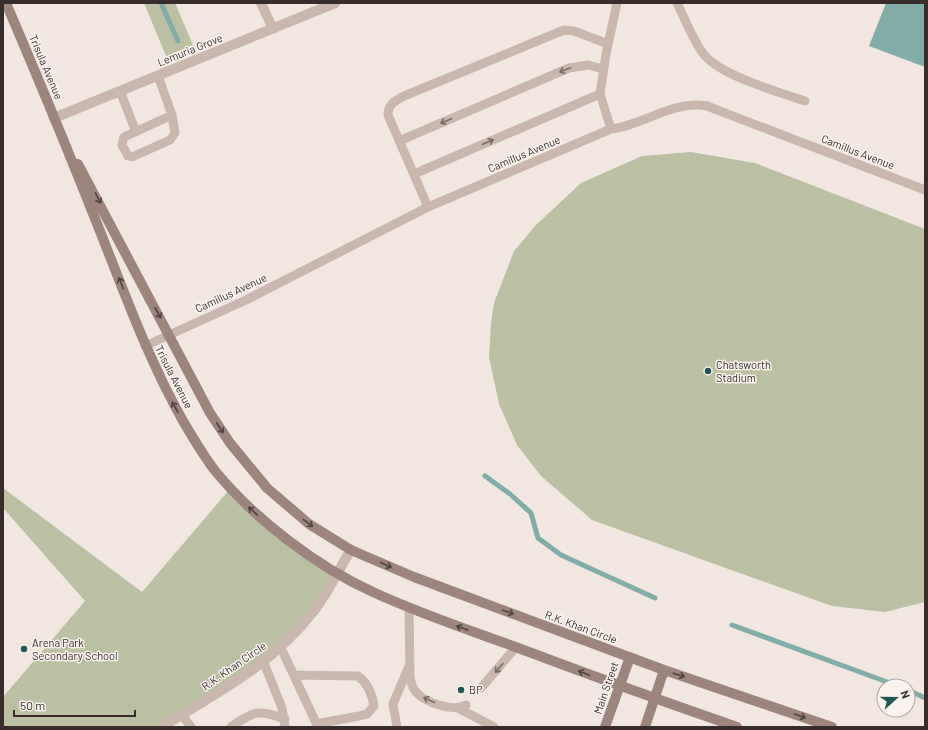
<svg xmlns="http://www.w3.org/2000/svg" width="928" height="730" font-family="Barlow,sans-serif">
<rect width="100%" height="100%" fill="#f2e7e0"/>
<path fill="#bac0a1" d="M144 3H175L193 45 166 56Z
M691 152 755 163 925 229V602L885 612 832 606 592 520 541 476 517 445 499 404 489 357 491 323 494 303 514 251 536 225 581 183 642 156Z
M3 488 142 592 229 490 337 574 283 647 164 727H3V697L85 601 3 508Z"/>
<path fill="#81ada8" d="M886 3 925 4V67L869 46Z"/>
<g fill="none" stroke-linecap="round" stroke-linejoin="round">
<path stroke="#81ada8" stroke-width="5" d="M161 3 178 41
M485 476 510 494 531 513 538 538 561 555 655 598
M732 625 898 686
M908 690 925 698"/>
<path stroke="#c9b6ad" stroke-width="9" d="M677 3C685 19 692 38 702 52 717 75 779 92 805 101
M158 76 172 115 124 137 122 145 128 156 132 157 170 140 175 133 172 115
M120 91 136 132
M611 129 600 94 606 54 617 3
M399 141 569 68 588 65 603 69
M414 174 600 94
M428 207 388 115C388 104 395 101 404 96L564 30 574 31 608 44
M145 346 246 300 428 207 611 129C644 125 673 100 707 106L925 190
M409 608 410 677C411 682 412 688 416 692 425 703 454 712 466 705
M281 648 318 727
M264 663 282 708 285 727
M294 675 358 676C368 683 372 694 374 706L367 714 359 716 316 724
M481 688 516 647
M458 708 494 727
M182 715 191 727
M231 727C254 711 258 709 285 719
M397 727 393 704 409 666"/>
<path stroke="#c9b6ad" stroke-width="10" d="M261 3 273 29
M54 118 335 3
M162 727C218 692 271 666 313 612 328 594 338 570 351 550"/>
<path stroke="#9d857e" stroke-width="10" d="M6 3C41 85 75 167 107 249 130 308 152 366 183 421 193 438 204 457 216 472 255 519 317 567 373 592 418 613 466 629 513 646 587 674 662 701 737 727
M78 164 210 413 230 443 267 488 309 524 351 550 414 577 664 670 832 727
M605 727 630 657
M645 727 664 670"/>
</g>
<defs><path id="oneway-shaft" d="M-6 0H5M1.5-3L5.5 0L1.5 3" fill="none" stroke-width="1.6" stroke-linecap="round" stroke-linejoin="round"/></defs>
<g stroke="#796b66">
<use href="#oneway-shaft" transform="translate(565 70) rotate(159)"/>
<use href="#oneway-shaft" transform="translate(446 121) rotate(157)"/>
<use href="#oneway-shaft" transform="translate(488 142) rotate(-23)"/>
<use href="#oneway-shaft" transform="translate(499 668) rotate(131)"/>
<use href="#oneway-shaft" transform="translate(429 700) rotate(-156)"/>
</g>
<g stroke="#514340">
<use href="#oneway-shaft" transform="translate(98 198) rotate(63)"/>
<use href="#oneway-shaft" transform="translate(121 283) rotate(-111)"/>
<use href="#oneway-shaft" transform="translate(158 313) rotate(61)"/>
<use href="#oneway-shaft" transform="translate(175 407) rotate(-119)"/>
<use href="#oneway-shaft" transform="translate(220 428) rotate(57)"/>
<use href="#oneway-shaft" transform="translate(253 511) rotate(-138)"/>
<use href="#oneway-shaft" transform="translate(308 523) rotate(36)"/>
<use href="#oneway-shaft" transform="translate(386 565) rotate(24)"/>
<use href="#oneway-shaft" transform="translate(508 612) rotate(20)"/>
<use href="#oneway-shaft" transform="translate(462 628) rotate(-160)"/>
<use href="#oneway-shaft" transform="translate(584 673) rotate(-159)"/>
<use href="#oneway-shaft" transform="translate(679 675) rotate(18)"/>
<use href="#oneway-shaft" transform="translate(800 716) rotate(19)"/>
</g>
<g fill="#235753" stroke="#f9f2ed" stroke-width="1.5">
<circle cx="708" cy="371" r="4"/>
<circle cx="24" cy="649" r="4"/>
<circle cx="461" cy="690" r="4"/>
</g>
<g text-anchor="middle" stroke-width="3" stroke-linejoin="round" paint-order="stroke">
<g font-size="11" fill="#382d2b" stroke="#f9f2ed">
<text transform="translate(190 50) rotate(-22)" y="4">Lemuria Grove</text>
<text transform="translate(46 67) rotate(67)" y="4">Trisula Avenue</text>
<text transform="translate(858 152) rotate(21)" y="4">Camillus Avenue</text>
<text transform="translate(524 154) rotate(-23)" y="4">Camillus Avenue</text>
<text transform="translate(231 293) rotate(-25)" y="4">Camillus Avenue</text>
<text transform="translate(174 377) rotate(63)" y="4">Trisula Avenue</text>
<text transform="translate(581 627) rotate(20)" y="4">R.K. Khan Circle</text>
<text transform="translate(234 666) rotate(-35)" y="4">R.K. Khan Circle</text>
<text transform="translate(606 688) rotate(-71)" y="4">Main Street</text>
</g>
<g font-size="11" fill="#382d2b" stroke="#f9f2ed" text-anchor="start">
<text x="716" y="369">Chatsworth<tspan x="716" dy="13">Stadium</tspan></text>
<text x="32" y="647">Arena Park<tspan x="32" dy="13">Secondary School</tspan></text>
<text x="469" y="694">BP</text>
</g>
</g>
<rect width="928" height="730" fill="none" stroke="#382d2b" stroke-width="8"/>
<g transform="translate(896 698) rotate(69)"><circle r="19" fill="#f9f2ed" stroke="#aca39f"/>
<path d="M0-3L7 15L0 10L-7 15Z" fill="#235753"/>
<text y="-6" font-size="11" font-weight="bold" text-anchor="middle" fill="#382d2b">N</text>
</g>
<path d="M14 710v6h121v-6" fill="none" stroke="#382d2b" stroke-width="2"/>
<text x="20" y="710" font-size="12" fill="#382d2b" stroke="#f9f2ed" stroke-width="3" paint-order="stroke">50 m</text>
</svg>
